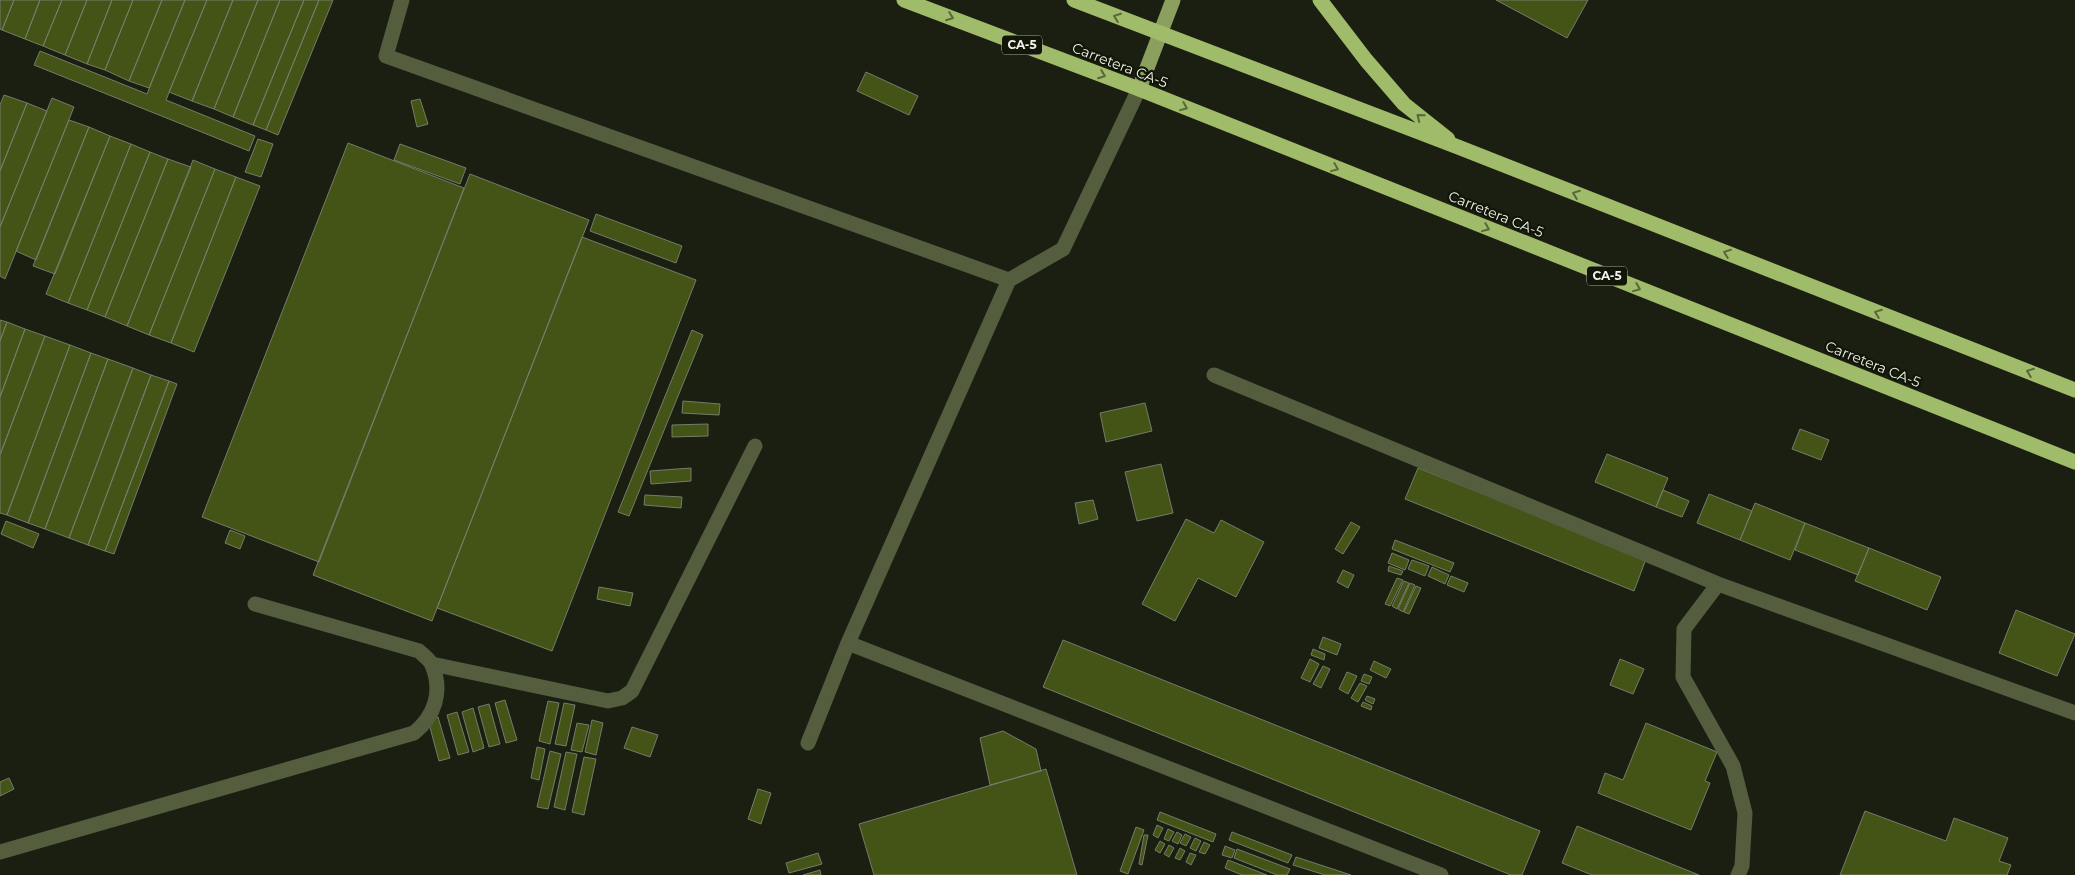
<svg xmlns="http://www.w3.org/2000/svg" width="2075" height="875" font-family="Montserrat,sans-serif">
<rect width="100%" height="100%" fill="#1a1f11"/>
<path fill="#435416" stroke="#757c6a" d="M0 0H14L2 30 0 29Z
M14 0H40L25 39 2 30Z
M40 0H62L43 46 25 39Z
M62 0H87L65 55 43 46Z
M87 0H112L87 64 65 55Z
M112 0H133L105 70 87 64Z
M133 0H162L129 81 105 70Z
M162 0H185L149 88 129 81Z
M185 0H207L166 100 255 136 249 151 34 65 40 51 147 94Z
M207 0H233L192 101 169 92Z
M233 0H258L214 109 192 101Z
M258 0H280L233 117 214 109Z
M280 0H304L253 125 233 117Z
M304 0H319L266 130 253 125Z
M319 0H333L278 135 266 130Z
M1496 0H1588L1567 38Z
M866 72 918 96 909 115 857 91Z
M4 95 27 103 0 171V105Z
M52 98 74 107 5 279 0 276V227Z
M420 99 428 124 417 127 411 101Z
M27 103 47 111 0 227V171Z
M69 120 89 127 36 260 16 251Z
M89 127 110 136 55 274 33 266Z
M110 136 131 144 68 303 46 294Z
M258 139 273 144 261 177 245 172Z
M348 143 464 188 319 562 202 517Z
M131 144 150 152 87 310 68 303Z
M400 144 466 168 460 184 394 160Z
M150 152 168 159 105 317 87 310Z
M168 159 191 167 127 326 105 317Z
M193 160 215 169 149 335 127 326Z
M215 169 236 177 171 343 149 335Z
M470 174 589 220 432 621 313 575Z
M236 177 260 186 194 352 171 343Z
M596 214 682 246 676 263 590 231Z
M582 237 696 280 552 651 437 608Z
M0 320 7 322 0 341Z
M7 322 25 329 0 397V341Z
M25 329 45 336 0 455V397Z
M692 330 703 335 629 516 618 512Z
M45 336 70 345 7 515 0 513V455Z
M70 345 91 353 28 523 7 515Z
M91 353 108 359 45 529 28 523Z
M108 359 133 368 69 538 45 529Z
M133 368 151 375 88 545 69 538Z
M151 375 169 381 105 551 88 545Z
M169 381 177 384 114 554 105 551Z
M683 401 720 404 719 415 682 413Z
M1145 403 1152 431 1106 442 1100 413Z
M708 424V436L672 437V425Z
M1800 429 1829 440 1821 460 1792 449Z
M1607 454 1668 478 1656 507 1595 482Z
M1161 464 1173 513 1137 521 1125 472Z
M691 468V481L651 484 650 471Z
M1418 468 1646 559 1634 591 1405 499Z
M1663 490 1689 501 1682 517 1656 507Z
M1709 494 1752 511 1740 540 1697 523Z
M645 495 682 497 681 508 644 505Z
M1093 500 1098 519 1079 524 1075 503Z
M1755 503 1805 523 1790 560 1740 540Z
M1186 519 1214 533 1221 520 1264 542 1236 597 1198 578 1175 621 1142 604Z
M6 521 39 534 33 548 1 534Z
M1351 522 1360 527 1343 554 1335 549Z
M1805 523 1869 548 1858 575 1795 550Z
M230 530 245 536 240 549 225 543Z
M1395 540 1454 563 1450 572 1392 549Z
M1869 548 1941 577 1927 610 1855 581Z
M1392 553 1409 560 1405 570 1388 563Z
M1412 560 1429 566 1425 576 1408 569Z
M1389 566 1403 571 1401 575 1388 571Z
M1432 567 1449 575 1445 584 1428 576Z
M1343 570 1354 575 1348 588 1337 582Z
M1451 576 1468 583 1464 592 1447 585Z
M1397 578 1403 580 1390 606 1385 604Z
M1404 581 1409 583 1397 609 1392 606Z
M1410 583 1415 585 1403 612 1398 609Z
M1416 586 1421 588 1409 614 1404 612Z
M599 587 633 593 630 606 597 599Z
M2016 610 2075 634 2057 676 1999 653Z
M1323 637 1341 644 1337 655 1319 648Z
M1063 640 1540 831 1522 875H1511L1043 687Z
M1313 649 1325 654 1324 660 1311 655Z
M1310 659 1319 664 1310 682 1301 678Z
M1620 659 1644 669 1633 694 1610 685Z
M1374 661 1391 669 1386 678 1370 670Z
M1323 666 1330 669 1321 688 1313 684Z
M1347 672 1357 676 1348 694 1339 689Z
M1364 674 1372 677 1369 684 1361 681Z
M1360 683 1367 686 1358 702 1351 698Z
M1367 696 1375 699 1373 704 1365 700Z
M505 700 517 740 506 743 495 703Z
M548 701 559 703 550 744 539 741Z
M1363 702 1372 706 1371 710 1361 706Z
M564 703 575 705 566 746 555 744Z
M489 704 500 744 489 747 478 707Z
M473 708 484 748 473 752 462 712Z
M457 712 469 752 458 755 447 715Z
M438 717 450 758 439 761 428 720Z
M592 720 603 723 596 755 585 752Z
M577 723 589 725 582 752 571 750Z
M1646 723 1717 752 1705 781 1710 783 1691 830 1598 793 1605 773 1623 780Z
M632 727 658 735 650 757 624 748Z
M1003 731 1036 749 1041 771 990 785 980 738Z
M537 747 545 749 539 780 531 778Z
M550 751 561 754 548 809 537 807Z
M566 752 577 754 565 810 554 807Z
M584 757 596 759 584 815 572 812Z
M1046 769 1077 875H874L859 824Z
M9 778 14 789 0 796V782Z
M758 789 771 793 761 824 748 819Z
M1865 811 1946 841 1954 818 2008 838 1999 861 2011 865 2007 875H1840Z
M1160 812 1216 834 1213 842 1157 820Z
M1157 825 1163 828 1158 838 1153 835Z
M1577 826 1699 875H1592L1562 863Z
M1136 827 1144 830 1128 874 1120 871Z
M1168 829 1174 832 1169 841 1164 839Z
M1177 832 1182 835 1178 844 1172 841Z
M1232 832 1292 855 1288 863 1229 840Z
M1185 834 1191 837 1186 846 1180 843Z
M1144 835H1148L1142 865 1139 864Z
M1195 838 1201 841 1196 851 1190 848Z
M1160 841 1165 844 1160 853 1155 850Z
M1204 842 1210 845 1205 854 1199 852Z
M1169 845 1174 848 1169 857 1164 854Z
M1225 846 1235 850 1232 858 1222 855Z
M1180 848 1185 851 1180 860 1175 858Z
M1237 849 1290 869 1287 875H1277L1234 858Z
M818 853 822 864 789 873 786 863Z
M1190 853 1196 855 1191 865 1186 862Z
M1296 857 1351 875H1325L1293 865Z
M1228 860 1267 875H1242L1225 868Z
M820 870 821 875H803Z"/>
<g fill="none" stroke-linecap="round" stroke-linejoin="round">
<path stroke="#545e3f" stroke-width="15" d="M402 0 386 56 1009 280
M1214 375 1718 584 2075 713
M1718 584 1684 629 1683 677 1733 766 1745 813 1742 866 1738 875
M848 643 1441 875
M432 664 608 701 622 698 632 691 755 446
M808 743 848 643 1009 280 1063 249 1139 89
M0 852 414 733C435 716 443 691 432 665 430 660 423 655 419 651L255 604"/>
<path stroke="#8ba05e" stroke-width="15" d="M1139 89 1173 0"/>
<path stroke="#a0bb69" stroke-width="15" d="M904 0 1139 89 2075 462
M1074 0 1458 147 2075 390
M1320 0 1366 60 1404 104 1448 139"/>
</g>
<defs><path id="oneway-chevron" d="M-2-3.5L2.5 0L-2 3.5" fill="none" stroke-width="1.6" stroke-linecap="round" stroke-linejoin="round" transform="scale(1.25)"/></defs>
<g stroke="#586838">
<use href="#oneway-chevron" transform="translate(950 17) rotate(21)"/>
<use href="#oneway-chevron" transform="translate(1117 17) rotate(-159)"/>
<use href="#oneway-chevron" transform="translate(1102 75) rotate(21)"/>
<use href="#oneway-chevron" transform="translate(1184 107) rotate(22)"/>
<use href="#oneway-chevron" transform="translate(1420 117) rotate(-141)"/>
<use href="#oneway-chevron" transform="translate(1335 168) rotate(22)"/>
<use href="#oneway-chevron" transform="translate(1576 194) rotate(-159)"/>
<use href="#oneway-chevron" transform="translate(1486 228) rotate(22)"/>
<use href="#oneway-chevron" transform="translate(1727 253) rotate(-159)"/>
<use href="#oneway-chevron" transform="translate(1637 288) rotate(22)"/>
<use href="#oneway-chevron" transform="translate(1878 313) rotate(-159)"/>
<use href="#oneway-chevron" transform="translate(2030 372) rotate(-159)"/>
</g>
<g text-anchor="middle" stroke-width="4.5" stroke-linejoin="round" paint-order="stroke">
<g fill="#111608" stroke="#acb1a6" stroke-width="1">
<rect x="1002" y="35.5" width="40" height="19" rx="4"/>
<rect x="1587" y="266.5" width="40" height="19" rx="4"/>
</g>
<g font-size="12" font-weight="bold" fill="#eff3e9">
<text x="1022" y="49">CA-5</text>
<text x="1607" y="280">CA-5</text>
</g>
<g font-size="14" fill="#eff3e9" stroke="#111608">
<text transform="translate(1120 65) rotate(21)" y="5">Carretera CA-5</text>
<text transform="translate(1496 214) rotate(22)" y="5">Carretera CA-5</text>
<text transform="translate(1873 364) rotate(22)" y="5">Carretera CA-5</text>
</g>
</g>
</svg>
